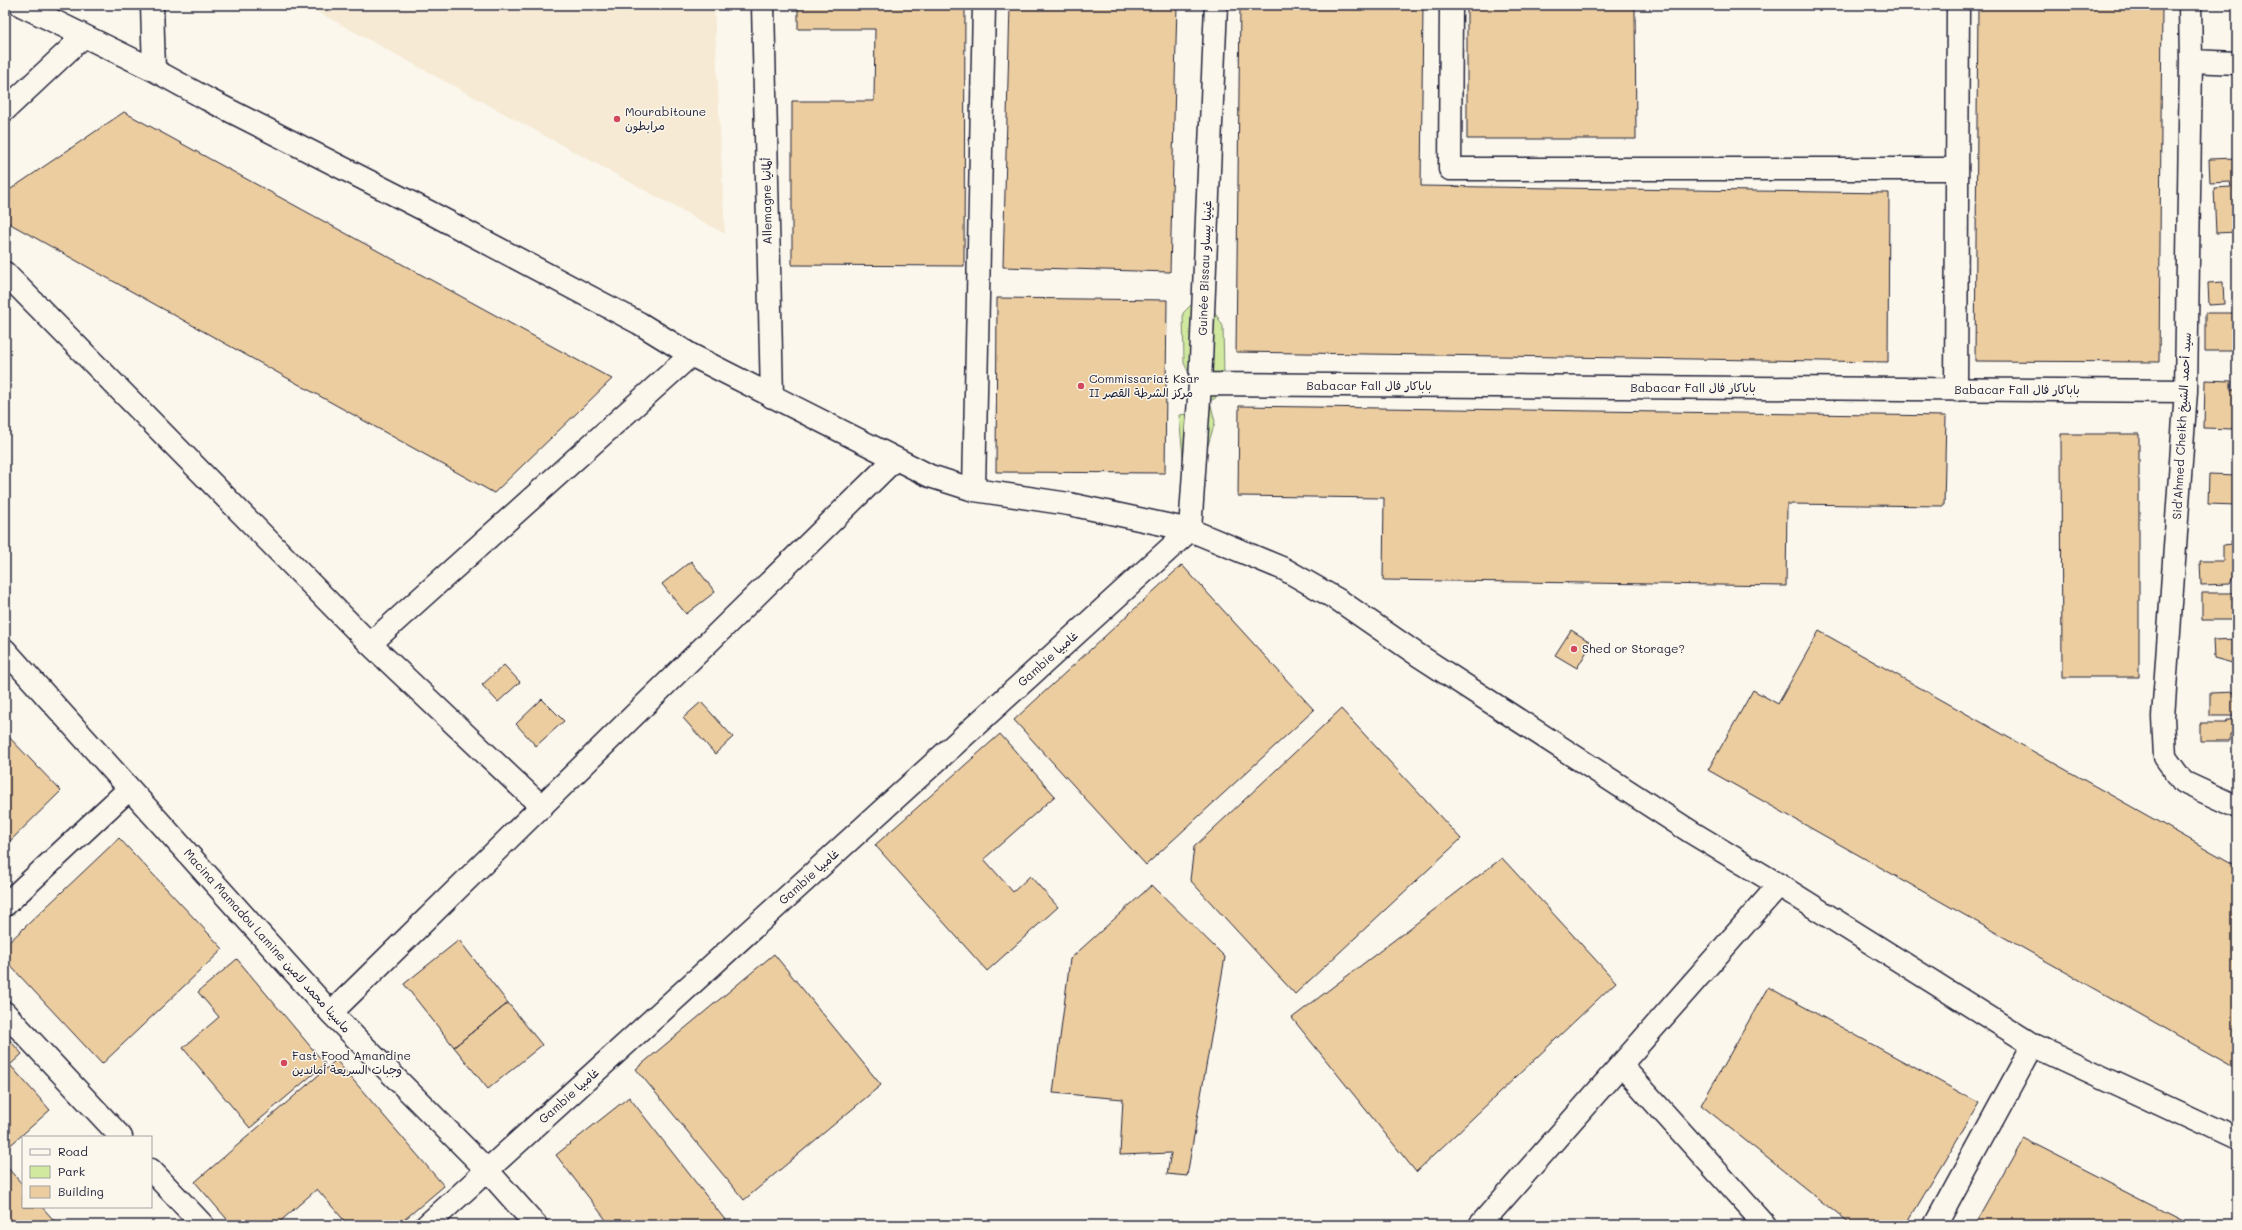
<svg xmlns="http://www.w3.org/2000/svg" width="2242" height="1230" font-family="Mali,'Playpen Sans Arabic',sans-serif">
<rect width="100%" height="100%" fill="#fbf7ec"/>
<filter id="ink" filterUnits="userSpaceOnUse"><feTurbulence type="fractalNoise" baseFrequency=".025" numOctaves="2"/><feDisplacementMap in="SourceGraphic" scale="8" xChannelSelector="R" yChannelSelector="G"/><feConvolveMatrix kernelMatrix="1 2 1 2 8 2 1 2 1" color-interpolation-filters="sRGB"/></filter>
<g filter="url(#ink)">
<path fill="#f6ead5" d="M305 5H714L725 234Z"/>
<path fill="#d0e99f" stroke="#79866d" d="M1203 293 1223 326 1224 375 1236 387 1210 401 1215 422 1199 475 1184 468 1179 415 1196 413V388L1184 363 1183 313Z"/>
<path fill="#eccd9f" stroke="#22223b" d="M798 5H965L964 266 792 265V101H874L875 29H798Z
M1010 5H1177L1170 272 1003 267Z
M1240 5H1423L1421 186 1889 193 1888 362 1236 352Z
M1467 5H1635L1636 139H1467Z
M1978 5H2162L2159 362 1975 361Z
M124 112 612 379 494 493 5 221V193Z
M2237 158V232L2216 233 2214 188 2231 187 2230 182 2210 183 2209 159Z
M2223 282 2224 304 2209 305 2208 283Z
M997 298 1167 300 1165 473 996 472Z
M2205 313H2237V340H2234L2235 351H2205Z
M2205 380 2231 381V390H2237V420L2232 429 2204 428Z
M1239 406 1946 416 1944 506 1787 504 1786 586 1383 580 1384 498 1238 496Z
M2061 434H2139V677H2062Z
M2209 474 2237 475V505L2208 504Z
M2231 541H2237V577H2233L2230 584 2201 585 2200 561H2223V545L2232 544Z
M691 561 715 592 686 614 662 584Z
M1182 565 1314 710 1146 865 1014 720Z
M2202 593H2237V620H2202Z
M1571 630 1592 643 1577 668 1555 655Z
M1819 631 2237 866V1069L1708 770 1753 690 1778 704Z
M2237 639V716H2210V693L2237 692 2236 664 2214 658 2213 640Z
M504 665 520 682 498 702 482 685Z
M542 699 564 721 536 746 516 724Z
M701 702 733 737 715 754 683 718Z
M1341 709 1461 839 1295 994 1190 880 1194 847Z
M2227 720H2237V734H2230V741H2200V723H2226Z
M5 733 61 791 5 846Z
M1000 734 1055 796 984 859 1013 892 1030 876 1058 907 987 971 875 845Z
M2234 753H2237V785H2234Z
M119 838 223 949 102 1064 5 960V946Z
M1502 858 1616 982 1416 1172 1292 1018Z
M1152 885 1225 957 1187 1176 1167 1174 1171 1153 1120 1155 1123 1099 1053 1093 1070 959Z
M459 940 508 1003 454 1047 404 984Z
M774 954 881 1085 744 1200 636 1069Z
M237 959 325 1064 250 1128 183 1048 219 1017 198 992Z
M1768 987 1979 1103 1906 1225H1851L1701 1105Z
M508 1003 542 1045 488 1089 454 1047Z
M5 1035 22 1054 10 1065 50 1110 5 1150Z
M336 1060 444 1186 398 1225H348L317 1189 276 1225H232L195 1182Z
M629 1097 729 1225H610L556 1155Z
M2023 1138 2193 1225H1974Z
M5 1165 23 1185V1207H42L58 1225H5Z"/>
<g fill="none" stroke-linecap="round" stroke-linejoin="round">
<defs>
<path id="minor" d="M21 5 154 70 207 99 429 212 639 323 691 355 930 476 974 490 1069 504 1190 530 1284 569 1340 601 1418 655 1691 832 1779 885 2033 1045 2237 1140
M152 5 154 70
M763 5 772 397
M1451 5 1450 169H1957
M2190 5 2191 61 2186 391 2163 717 2165 757 2183 782 2237 807
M2191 61 2237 63
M5 110 84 36
M5 273 370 644 542 807
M1200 384 2186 391
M1956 390 1958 5
M974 490 984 5
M370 644 691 355
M5 650 331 1013 487 1170 536 1225
M5 905 129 789
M5 1013 121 1137
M331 1013 895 459
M1621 1065 1765 1225
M151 1170 203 1225
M427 1225 1190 530 1200 384 1216 5
M1480 1225 1779 885
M1935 1225 2033 1045"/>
</defs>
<use href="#minor" stroke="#22223b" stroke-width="25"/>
<use href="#minor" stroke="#fbf7ec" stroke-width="22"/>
</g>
</g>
<g fill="#d1495b" stroke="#fbf7ec" stroke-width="1.5">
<circle cx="617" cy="119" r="4"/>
<circle cx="1081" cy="386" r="4"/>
<circle cx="1574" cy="649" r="4"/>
<circle cx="284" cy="1063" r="4"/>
</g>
<g text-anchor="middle" stroke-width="3" stroke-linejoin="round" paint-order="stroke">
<g font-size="12" fill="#22223b" stroke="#fbf7ec" text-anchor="start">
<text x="625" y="116">Mourabitoune<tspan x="625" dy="14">مرابطون</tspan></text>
<text x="1089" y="383">Commissariat Ksar<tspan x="1089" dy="14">II مركز الشرطة القصر</tspan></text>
<text x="1582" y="653">Shed or Storage?</text>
<text x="292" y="1060">Fast Food Amandine<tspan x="292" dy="14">وجبات السريعة أماندين</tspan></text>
</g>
<g font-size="12" fill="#22223b" stroke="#fbf7ec">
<text transform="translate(767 201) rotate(-91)" y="4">Allemagne ألمانيا</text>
<text transform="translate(1205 268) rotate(-88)" y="4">Guinée Bissau غينيا بيساو</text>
<text x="1369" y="390">Babacar Fall باباكار فال</text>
<text x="1693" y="392">Babacar Fall باباكار فال</text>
<text x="2017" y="394">Babacar Fall باباكار فال</text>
<text transform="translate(2182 426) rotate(-87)" y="4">Sid'Ahmed Cheikh سيد أحمد الشيخ</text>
<text transform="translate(1048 659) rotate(-42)" y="4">Gambie غامبيا</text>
<text transform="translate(809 877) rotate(-42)" y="4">Gambie غامبيا</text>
<text transform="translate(267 941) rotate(48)" y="4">Macina Mamadou Lamine ماسينا محمد لامين</text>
<text transform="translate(569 1096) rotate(-42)" y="4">Gambie غامبيا</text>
</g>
</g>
<rect width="2242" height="1230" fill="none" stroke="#fbf7ec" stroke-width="20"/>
<rect x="10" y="10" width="2222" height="1210" fill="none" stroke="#22223b" stroke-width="1.5" filter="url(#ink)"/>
<rect x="22" y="1136" width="130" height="72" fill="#fbf7ec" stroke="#a4a2a5"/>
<rect x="30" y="1149" width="20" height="6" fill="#fbf7ec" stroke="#a4a2a5"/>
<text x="58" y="1156" font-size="12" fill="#22223b">Road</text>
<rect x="30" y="1166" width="20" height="12" fill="#d0e99f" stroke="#a4a2a5"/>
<text x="58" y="1176" font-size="12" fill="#22223b">Park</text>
<rect x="30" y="1186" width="20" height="12" fill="#eccd9f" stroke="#a4a2a5"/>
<text x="58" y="1196" font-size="12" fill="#22223b">Building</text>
</svg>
